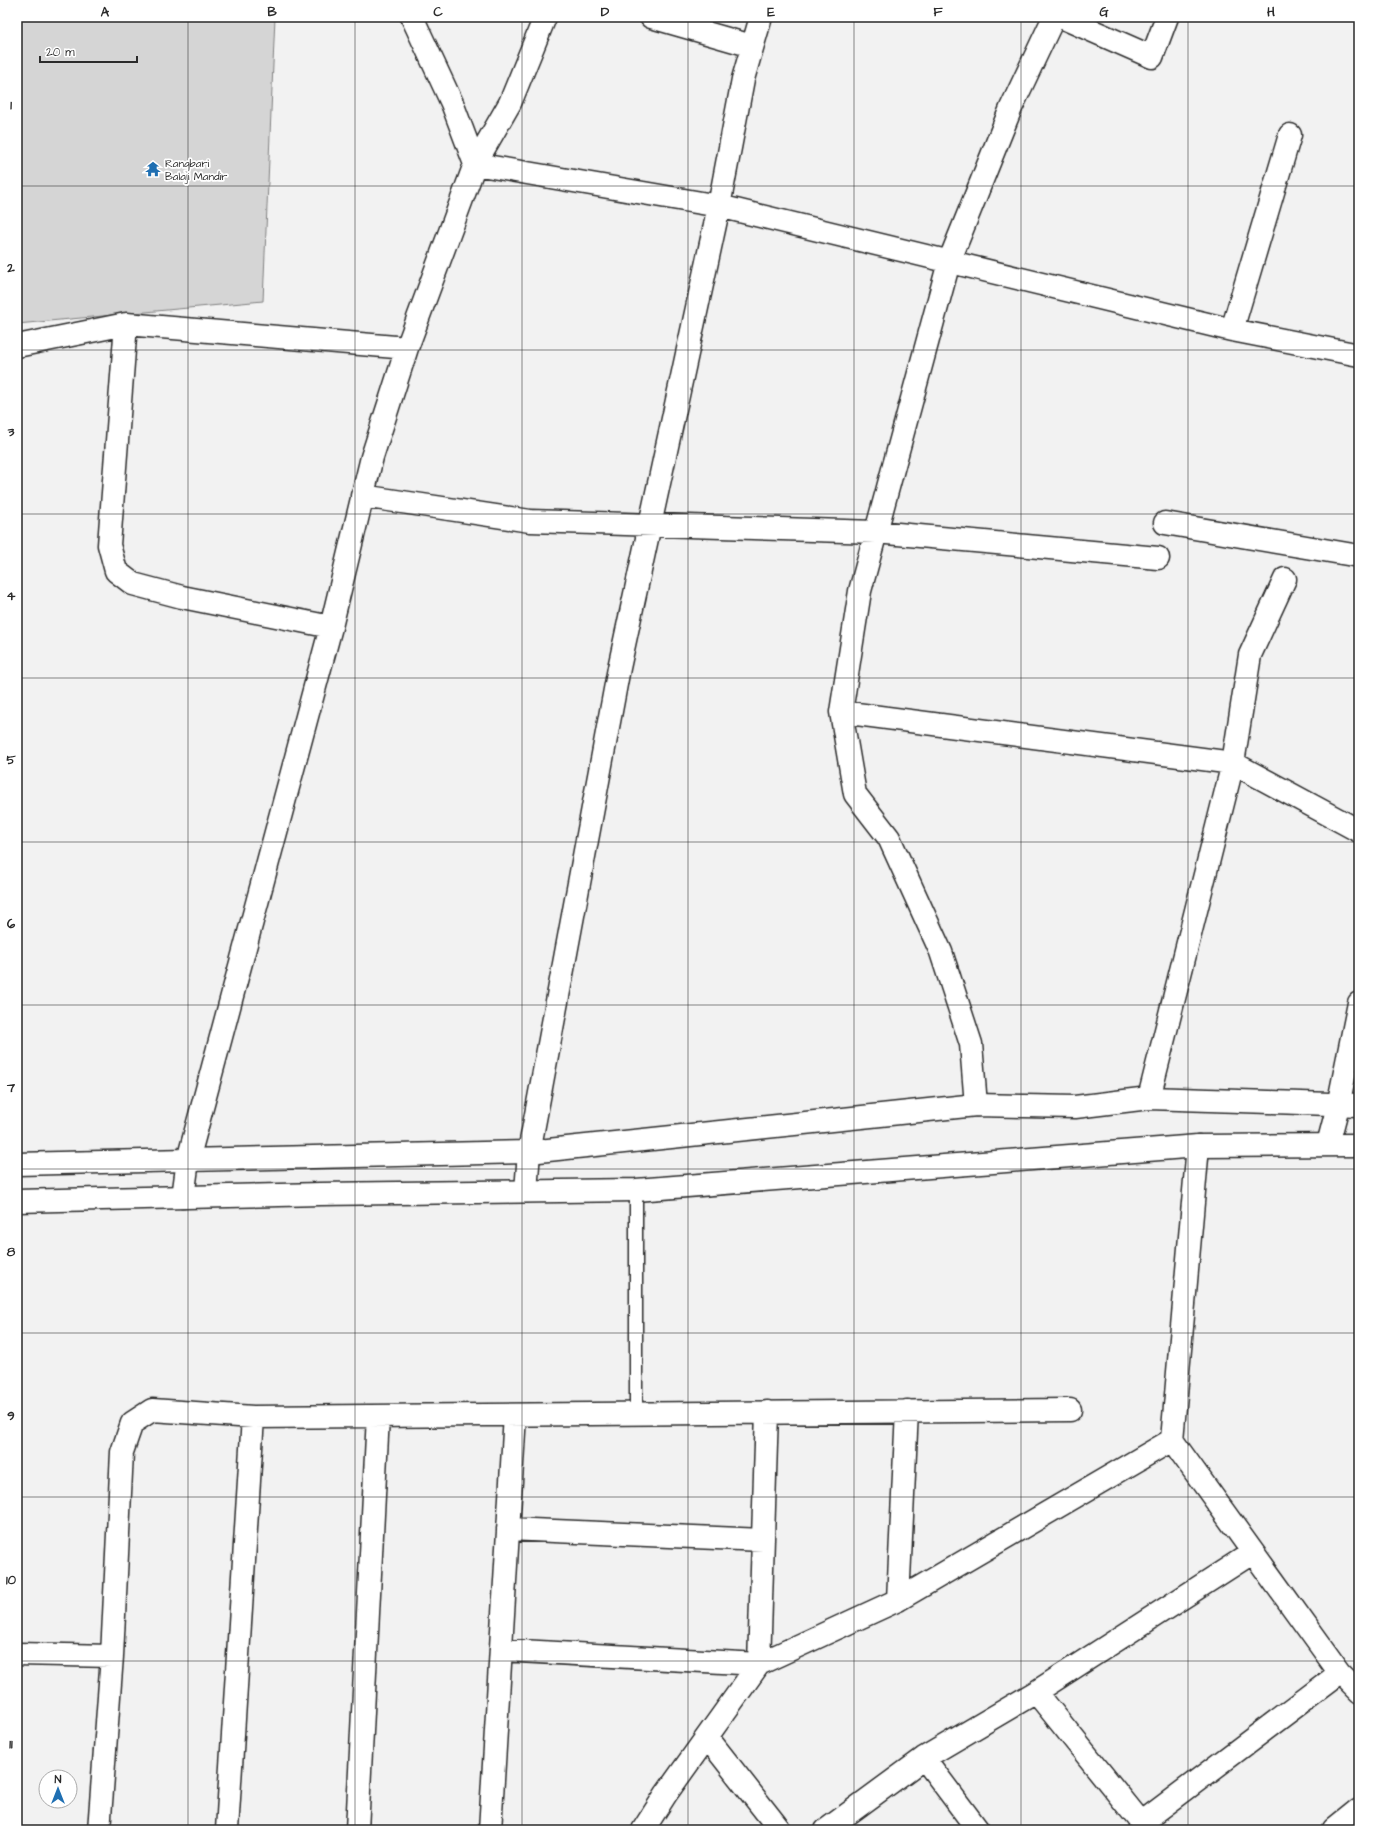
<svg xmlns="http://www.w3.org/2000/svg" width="1376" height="1847" font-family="'Architects Daughter',sans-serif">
<rect width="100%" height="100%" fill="#f2f2f2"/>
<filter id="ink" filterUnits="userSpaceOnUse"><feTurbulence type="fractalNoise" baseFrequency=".025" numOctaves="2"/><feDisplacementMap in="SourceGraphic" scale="8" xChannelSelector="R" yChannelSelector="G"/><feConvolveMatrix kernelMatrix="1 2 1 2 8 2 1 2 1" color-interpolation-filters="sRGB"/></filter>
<g filter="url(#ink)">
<path fill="#d5d5d5" stroke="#808080" d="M17 17H275L263 301 17 324Z"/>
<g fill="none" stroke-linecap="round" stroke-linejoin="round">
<defs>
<path id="service" d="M636 1190V1413"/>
<path id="minor" d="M412 17 452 103 475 164 719 206 1232 330 1359 355
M651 17 752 46
M1061 17 1152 57 1167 17
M126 324 109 545 116 571 133 584 182 597 331 627
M1232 330 1290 135
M17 346 126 324 407 348
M362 496 530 521 876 532 1158 558
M1165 523 1359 556
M841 712 1233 763 1359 831
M1149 1098 1233 763 1250 655 1285 579
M976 1105 971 1044 941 952 889 838 855 794 841 712 860 591 949 262 1011 108 1054 17
M1328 1144 1338 1106 1359 1003
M526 1191 529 1152 619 668 719 206 743 79 761 17
M183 1197 188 1160 331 627 372 457 407 348 475 164 510 103 545 17
M1172 1440 1340 1673 1359 1692
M508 1529 763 1540
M898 1600 907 1411
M501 1650 759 1664 767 1412
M17 1654 112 1656
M1036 1692 1147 1830
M707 1737 780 1830
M924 1758 978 1830
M1141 1823 1340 1673
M99 1830 112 1656 122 1452 132 1423 152 1410 253 1417 1070 1410
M227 1830 253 1417
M357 1830 378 1416
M490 1830 515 1415
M643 1830 666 1794 759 1664 898 1600 1172 1440 1198 1146
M826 1830 924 1758 1036 1692 1252 1553
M1333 1830 1359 1809"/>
<path id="tertiary" d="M17 1164 529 1152 976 1105 1075 1107 1149 1098 1359 1105
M17 1201 320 1194 636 1190 1198 1146 1359 1145"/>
</defs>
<use href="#service" stroke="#2b2b2b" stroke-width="15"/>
<use href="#minor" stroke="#2b2b2b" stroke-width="25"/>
<use href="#tertiary" stroke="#2b2b2b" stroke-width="25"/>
<use href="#service" stroke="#fff" stroke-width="12"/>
<use href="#minor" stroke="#fff" stroke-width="22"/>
<use href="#tertiary" stroke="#fff" stroke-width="22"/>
</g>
</g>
<path fill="none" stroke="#2b2b2b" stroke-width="1" stroke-opacity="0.55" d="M188 17V1830M355 17V1830M522 17V1830M688 17V1830M854 17V1830M1021 17V1830M1188 17V1830M17 186H1359M17 350H1359M17 514H1359M17 678H1359M17 842H1359M17 1005H1359M17 1169H1359M17 1333H1359M17 1497H1359M17 1661H1359"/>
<defs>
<symbol id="temple-bare" viewBox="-9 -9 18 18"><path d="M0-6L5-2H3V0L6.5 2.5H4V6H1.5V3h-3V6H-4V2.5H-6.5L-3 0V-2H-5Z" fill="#1f6fb2" stroke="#fff" stroke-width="2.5" paint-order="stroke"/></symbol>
</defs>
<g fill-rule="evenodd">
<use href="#temple-bare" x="142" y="158" width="22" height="22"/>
</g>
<g text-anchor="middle" stroke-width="3.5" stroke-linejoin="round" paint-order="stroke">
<g font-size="11" fill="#2b2b2b" stroke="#fff" text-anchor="start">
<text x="165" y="167">Rangbari<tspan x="165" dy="13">Balaji Mandir</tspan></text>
</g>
</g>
<rect width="1376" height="1847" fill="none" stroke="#fff" stroke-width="44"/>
<g transform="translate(58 1789)"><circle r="19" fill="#ffffff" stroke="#aaaaaa"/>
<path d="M0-3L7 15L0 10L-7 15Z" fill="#1f6fb2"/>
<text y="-6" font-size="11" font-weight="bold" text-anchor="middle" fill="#2b2b2b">N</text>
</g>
<path d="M40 56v6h97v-6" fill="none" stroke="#2b2b2b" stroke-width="2"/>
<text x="46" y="56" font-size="12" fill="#2b2b2b" stroke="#ffffff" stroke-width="3" paint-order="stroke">20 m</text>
<rect x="22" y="22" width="1332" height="1803" fill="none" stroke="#2b2b2b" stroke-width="1.5"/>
<g font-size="13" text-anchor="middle" font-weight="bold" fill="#2b2b2b">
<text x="105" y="16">A</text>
<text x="272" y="16">B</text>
<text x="438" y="16">C</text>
<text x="605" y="16">D</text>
<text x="771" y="16">E</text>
<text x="938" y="16">F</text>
<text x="1104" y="16">G</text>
<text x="1271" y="16">H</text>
<text x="11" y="109">1</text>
<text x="11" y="272">2</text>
<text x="11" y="436">3</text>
<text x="11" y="600">4</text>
<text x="11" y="764">5</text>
<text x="11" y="928">6</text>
<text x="11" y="1092">7</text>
<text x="11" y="1256">8</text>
<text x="11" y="1420">9</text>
<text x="11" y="1584">10</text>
<text x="11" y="1748">11</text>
</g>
</svg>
